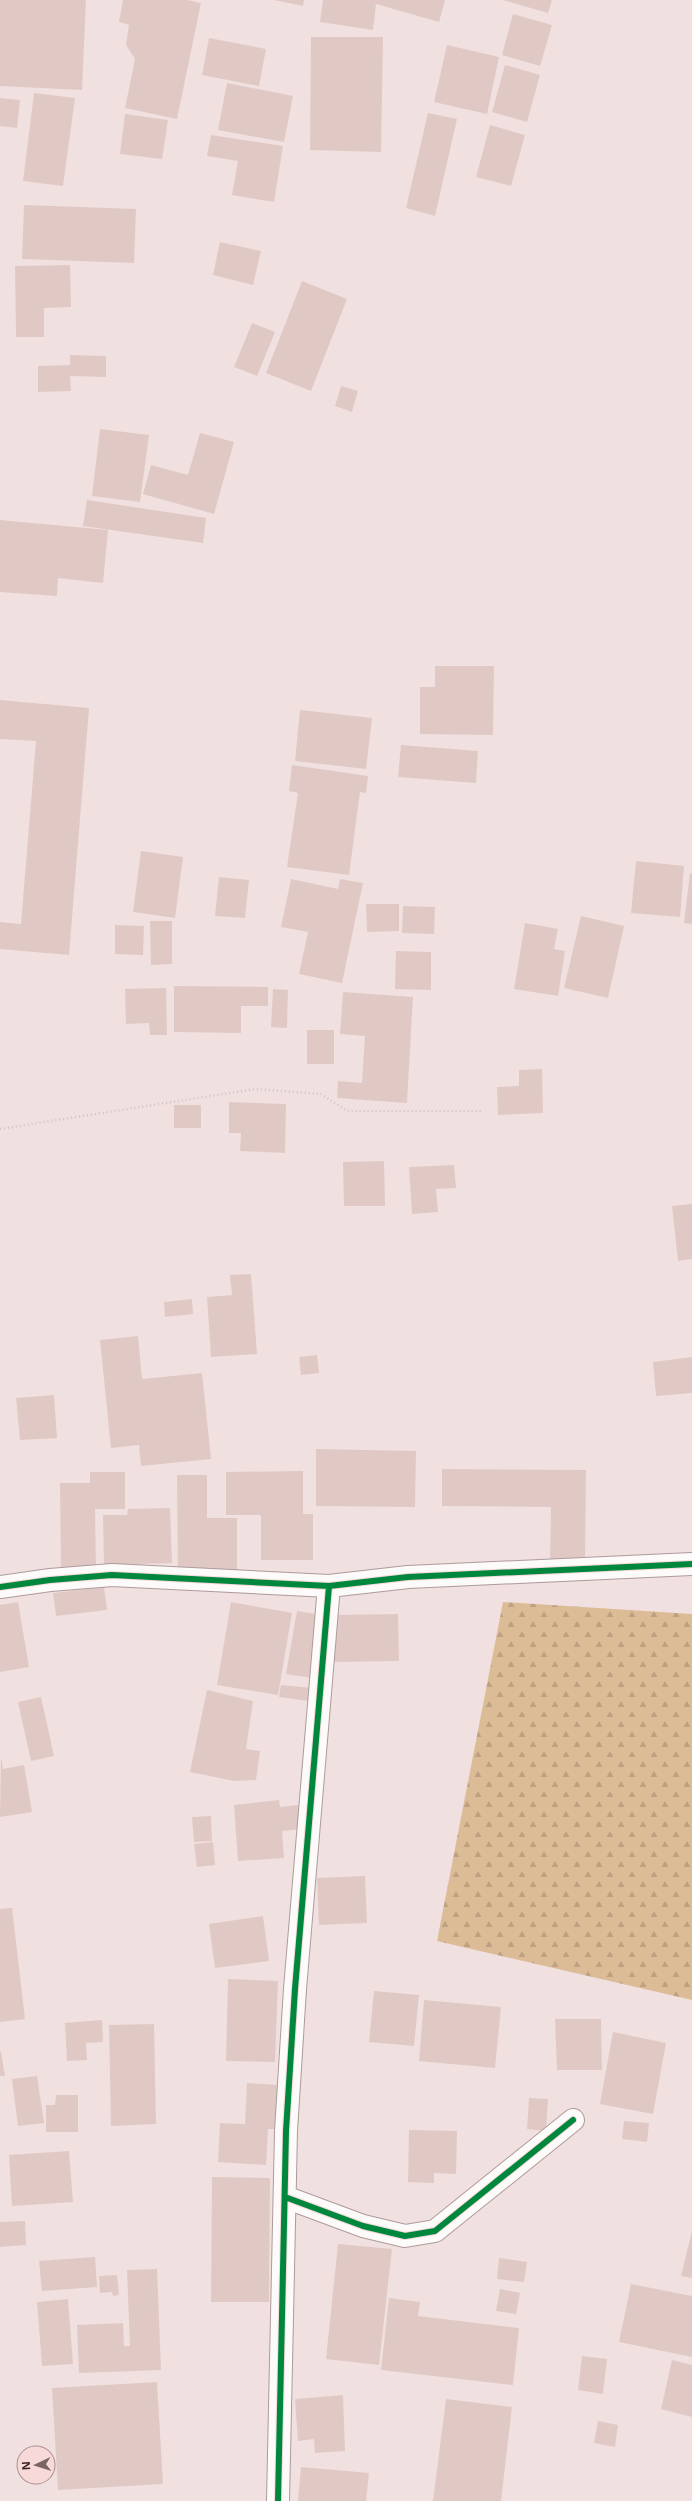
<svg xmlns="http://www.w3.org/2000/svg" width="692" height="2501" font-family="'Noto Sans',sans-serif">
<defs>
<pattern id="forest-firs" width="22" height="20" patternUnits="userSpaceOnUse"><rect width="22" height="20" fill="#dcbc97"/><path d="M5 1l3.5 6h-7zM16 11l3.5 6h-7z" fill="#bea182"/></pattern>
</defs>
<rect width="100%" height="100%" fill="#f1e0e0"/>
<path fill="url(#forest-firs)" d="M503 1602 692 1614V2000L437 1941Z"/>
<path fill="#e0c9c4" d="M0 0H86L82 90 0 86Z
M123 0H187L201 3 177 119 125 108 135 59 126 45 129 25 119 22Z
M274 0H304L303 6Z
M323 0H445L439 22 376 4 373 30 320 22Z
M503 0H552L548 13Z
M513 14 552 25 540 66 502 55Z
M311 37H383L381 152 310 150Z
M209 38 266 49 259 86 202 75Z
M447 45 499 57 487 114 434 102Z
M505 65 540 75 527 122 492 112Z
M227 83 293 96 284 142 218 130Z
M34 93 75 98 63 186 23 181Z
M0 98 20 100 17 128 0 126Z
M428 113 457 119 435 216 406 208Z
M125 114 168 120 162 159 120 154Z
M490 125 525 135 511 186 476 177Z
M211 135 283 146 274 202 232 195 238 161 207 156Z
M24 205 136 209 134 263 22 259Z
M220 242 261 251 253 285 213 275Z
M70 265 71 307 44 308V337H16L15 266Z
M302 281 347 299 311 391 266 373Z
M252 323 275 332 257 376 234 367Z
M70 355 106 356V377L70 376 71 391 38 392V366L70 365Z
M341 386 358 391 352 412 335 406Z
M100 429 149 435 140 502 92 496Z
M200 433 234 442 214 514 143 494 151 465 188 475Z
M87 500 206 518 203 543 83 526Z
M0 520 108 530 103 583 58 578 57 596 0 592Z
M435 666H494L493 735 420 734V687H435Z
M0 700 89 708 69 955 0 949V922L21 924 36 741 0 739Z
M300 710 372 718 366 769 295 761Z
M401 745 478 751 476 783 398 777Z
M292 765 368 776 366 793 360 792 349 875 287 867 298 793 289 791Z
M141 851 183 857 175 918 133 912Z
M636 861 684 866 680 917 631 913Z
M690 873 692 874V924L684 923Z
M219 877 249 880 245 918 215 916Z
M291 879 338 889 340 879 363 883 342 983 299 974 308 932 281 927Z
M366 904H399V931L367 932Z
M403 906 435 907 434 934 402 933Z
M581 916 624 926 608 998 564 988Z
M150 921H172V964L151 965Z
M525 923 558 929 554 949 565 951 558 996 514 989Z
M115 925 144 926 143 955 115 954Z
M396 951 431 952V990L395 989Z
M174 986 268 987V1006H241V1033L174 1032Z
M166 988 167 1035H150L149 1023 126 1024 125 989Z
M273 989 288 990 287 1028 271 1027Z
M343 992 413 997 407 1103 337 1098 338 1081 362 1083 365 1036 340 1034Z
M307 1030H334V1064H307Z
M542 1069 543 1113 498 1115 497 1087 519 1086V1070Z
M229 1102 286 1104 285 1153 240 1151 241 1133H229Z
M174 1105H201V1128H174Z
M384 1161 385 1206H344L343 1162Z
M454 1165 456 1188 436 1189 438 1212 412 1214 409 1167Z
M692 1204V1259L678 1261 672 1206Z
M251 1274 257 1354 211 1357 207 1297 232 1295 230 1275Z
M192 1299 193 1314 165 1317 164 1302Z
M138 1336 142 1379 202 1373 211 1459 141 1466 139 1445 111 1448 100 1340Z
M317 1355 319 1373 301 1375 299 1357Z
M692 1357V1393L656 1396 653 1362Z
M54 1395 57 1438 20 1440 16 1398Z
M316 1449 416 1451 415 1507 316 1506Z
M442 1469 586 1470 585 1564H550L551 1507 442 1506Z
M303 1471V1514H313V1560H261V1515H226V1472Z
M90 1472H125V1509H95L96 1568H61L60 1483H90Z
M177 1475H207V1518H237V1570L178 1575Z
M170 1508 172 1563 104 1565 103 1515H127L128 1509Z
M104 1587 107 1610 56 1616 53 1593Z
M18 1602 29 1667 0 1672V1605Z
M231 1602 292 1613 278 1695 217 1685Z
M297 1611 322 1615 312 1678 286 1674Z
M398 1614 399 1661 333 1662 332 1615Z
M281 1685 311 1688 309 1701 279 1697Z
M207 1690 253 1701 246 1749 260 1751 256 1780 234 1781 190 1772Z
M41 1697 54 1756 31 1761 18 1702Z
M1 1757 3 1769 24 1765 32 1812 0 1817Z
M279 1800 280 1807 299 1805 301 1829 282 1831 284 1858 238 1861 234 1805Z
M211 1816 212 1841 194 1842 192 1817Z
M213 1842 215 1865 197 1867 194 1844Z
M365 1876 367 1923 319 1925 317 1878Z
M12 1908 25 2019 0 2022V1909Z
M263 1916 269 1961 215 1968 209 1924Z
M228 1979 278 1981 275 2062 226 2061Z
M374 1991 419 1995 414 2046 369 2042Z
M424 2000 501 2007 495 2068 419 2061Z
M555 2019H601L602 2070H557Z
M102 2020 103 2042 86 2043 87 2060 67 2061 65 2023Z
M154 2024 156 2124 111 2126 109 2025Z
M613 2032 666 2043 653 2114 600 2104Z
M0 2052H1L5 2076H0Z
M37 2076 44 2123 18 2126 12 2079Z
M247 2083 279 2085 277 2129H268L266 2165 218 2162 220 2123 245 2124Z
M56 2095H78V2132H46V2105H55Z
M529 2098 548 2099 546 2131 527 2129Z
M624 2121 649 2123 647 2142 622 2139Z
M409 2130 457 2131 456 2174 434 2173V2183L408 2182Z
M69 2151 73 2202 12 2206 9 2155Z
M212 2177 270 2178 269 2302H211Z
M25 2221 26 2245 0 2247V2222Z
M692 2231V2278L681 2276Z
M338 2244 392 2249 379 2365 326 2359Z
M95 2257 97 2287 42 2291 39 2261Z
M499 2258 527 2262 524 2282 497 2279Z
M157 2269 161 2370 79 2373 77 2325 123 2323 124 2346H130L127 2270Z
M117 2275 119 2295 113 2296 112 2292 100 2293 99 2276Z
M631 2284 692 2296V2357L619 2342Z
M500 2289 520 2293 516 2314 496 2311Z
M389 2298 420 2302 418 2316 519 2328 513 2385 381 2370Z
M68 2299 73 2364 42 2366 37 2302Z
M582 2356 607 2359 603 2394 578 2390Z
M672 2360 692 2365V2417L661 2409Z
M157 2382 163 2484 58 2490 52 2388Z
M343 2395 345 2451 315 2453 314 2439 298 2441 295 2399Z
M446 2399 512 2407 501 2501H433Z
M598 2421 618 2425 615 2447 594 2443Z
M301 2467 369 2473 366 2501H298Z"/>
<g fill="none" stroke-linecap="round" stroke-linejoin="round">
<defs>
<path id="minor" d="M0 1587 50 1580 112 1575 329 1586 408 1577 692 1564
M285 2197 363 2226 405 2236 435 2231 573 2120
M278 2501 286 2131 295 1989 329 1586"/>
</defs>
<use href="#minor" stroke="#ae9a9b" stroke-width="24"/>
<path stroke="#cdc4c4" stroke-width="2.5" stroke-dasharray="1 3" stroke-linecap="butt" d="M0 1129 255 1089 321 1094 347 1111H481"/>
<use href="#minor" stroke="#fdfafa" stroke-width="22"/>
<defs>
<path id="cycleway" d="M0 1587 50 1580 112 1575 329 1586 408 1577 692 1564
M285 2197 363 2226 405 2236 435 2231 573 2120
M278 2501 286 2131 295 1989 329 1586"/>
</defs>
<use href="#cycleway" stroke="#f8d9d9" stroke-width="8"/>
<use href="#cycleway" stroke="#00873e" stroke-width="6"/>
</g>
<g transform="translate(36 2465) rotate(266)"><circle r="19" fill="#f8d9d9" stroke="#ad8f90"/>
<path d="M0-3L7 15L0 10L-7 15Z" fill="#7b6464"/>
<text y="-6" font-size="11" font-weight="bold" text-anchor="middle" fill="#3c2122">N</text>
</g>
</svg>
